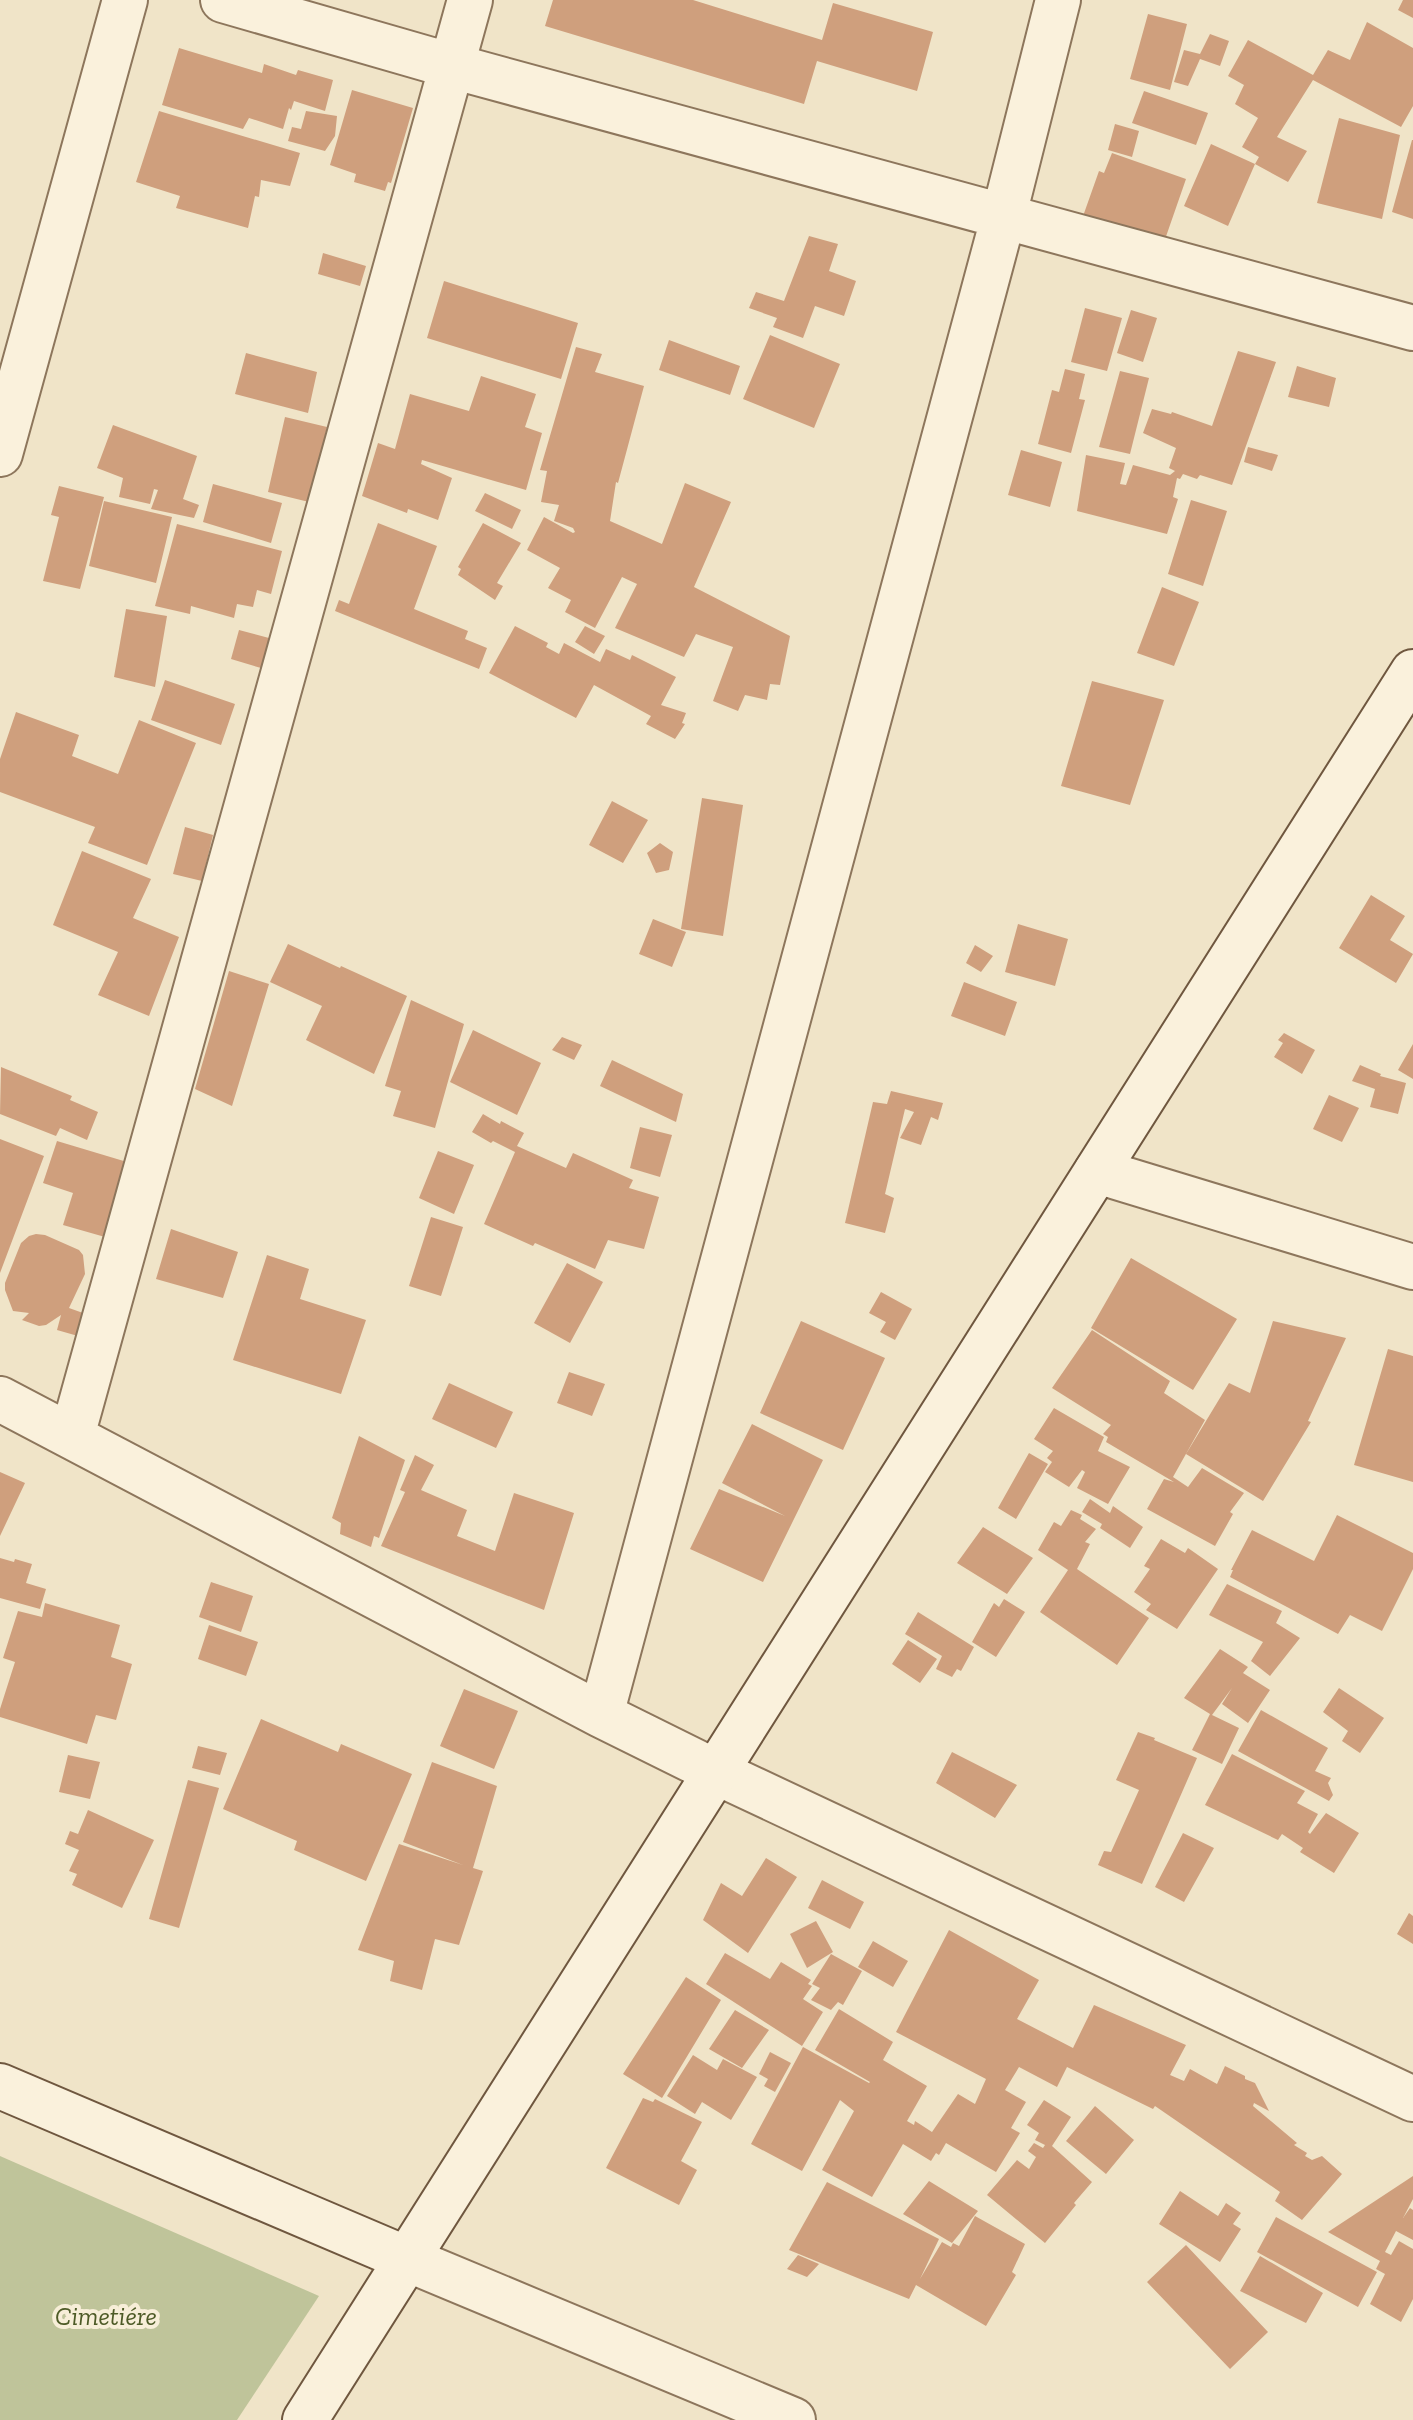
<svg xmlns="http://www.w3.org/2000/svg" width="1413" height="2420" font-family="'Zilla Slab',serif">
<rect width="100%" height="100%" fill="#f0e4c8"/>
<path fill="#bfc49a" d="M0 2156 319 2296 237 2420H0Z"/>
<path fill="#cf9f7d" d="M553 0H693L822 40 833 3 933 32 917 91 817 61 804 104 545 26Z
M1403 0H1413V18L1398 10Z
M1148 14 1187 24 1170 90 1130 79Z
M1367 22 1413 48V106L1401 127 1313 80 1277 137 1307 151 1288 182 1255 164 1228 226 1184 206 1211 144 1255 164 1259 157 1242 147 1258 118 1235 104 1244 85 1228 76 1248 40 1313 75 1328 50 1350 60Z
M1210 34 1229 41 1220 66 1200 59 1188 86 1174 82 1184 50 1200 54Z
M179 48 262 73 264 64 296 75 298 70 333 80 325 111 294 101 291 110 289 108 283 129 249 118 243 129 162 105Z
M352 90 413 108 391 183 388 182 385 191 354 182 356 174 330 165Z
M1144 91 1208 113 1196 145 1132 123Z
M159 111 300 153 290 186 261 180 259 197 255 196 248 228 176 208 180 196 136 182Z
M306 111 337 116 335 136 325 151 288 141 292 127 301 129Z
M1339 118 1400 135 1382 219 1317 203Z
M1115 124 1139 131 1132 157 1108 150Z
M1412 140H1413V219L1392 212Z
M1112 153 1186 179 1162 248 1082 219 1099 171 1104 173Z
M809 236 838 244 829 271 856 281 844 316 815 306 803 338 773 327 777 318 749 308 756 292 784 301Z
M323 253 366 266 360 286 318 274Z
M444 281 578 323 561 379 427 338Z
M1085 308 1122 318 1107 371 1071 362Z
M1131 310 1157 318 1143 362 1117 353Z
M770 335 840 364 814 428 743 399Z
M669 340 740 366 730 395 659 370Z
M576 347 602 354 595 372 644 386 618 483 616 482 610 521 662 544 685 483 731 502 694 587 790 636 780 685 770 684 767 700 745 695 738 711 713 701 733 647 696 634 684 657 615 628 637 584 622 577 595 628 565 612 571 600 548 588 560 568 527 550 544 517 573 533 575 532 573 528 554 521 559 505 541 502 547 471 540 470Z
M1238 351 1276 362 1232 485 1200 475 1197 479 1183 474 1180 479 1177 478 1173 497 1178 499 1167 534 1077 511 1086 455 1125 463 1120 484 1126 485 1133 465 1170 475 1175 471 1169 468 1176 448 1143 433 1152 409 1171 414 1172 412 1212 426Z
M246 353 317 372 308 413 235 394Z
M1297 366 1336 378 1329 407 1288 397Z
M1065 369 1085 374 1079 399 1085 400 1071 453 1038 444 1052 390 1059 392Z
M1120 371 1149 378 1130 454 1099 447Z
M481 376 536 394 525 427 542 433 526 490 422 460 421 464 452 478 438 520 408 509 407 513 362 496 378 443 395 449 410 394 469 411Z
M285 417 327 427 309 502 268 492Z
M113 425 197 456 183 499 199 505 194 518 151 509 158 490 154 489 150 504 119 497 123 478 97 468Z
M1248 447 1278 455 1272 471 1244 462Z
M1021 450 1062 462 1050 507 1008 495Z
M213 484 282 503 271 543 203 522Z
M59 486 104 497 80 589 43 581 59 517 51 515Z
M485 493 521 510 512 529 475 511Z
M1191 500 1227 511 1203 586 1168 574Z
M104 501 172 517 156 583 89 566Z
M378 523 437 546 414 609 468 631 465 639 487 648 479 669 335 611 339 600 349 604Z
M483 523 521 543 497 583 503 586 495 600 458 575 461 569 458 567Z
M177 524 282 551 271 594 257 590 253 607 237 604 234 618 191 606 190 614 155 606Z
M1162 587 1199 602 1174 666 1137 653Z
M126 609 167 616 155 687 114 677Z
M515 626 548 643 546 647 559 654 564 643 600 662 606 649 630 660 632 655 676 677 661 705 686 713 682 723 685 724 675 739 646 724 651 716 594 685 576 718 489 673Z
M585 626 605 636 594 654 575 642Z
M239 630 269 638 261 668 231 659Z
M165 680 235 704 221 745 151 720Z
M1092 681 1164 700 1130 805 1061 786Z
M16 712 79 735 72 756 118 774 139 720 196 743 147 865 88 843 95 827 0 792V759Z
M702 798 743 805 723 936 681 929Z
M612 801 648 820 623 863 589 845Z
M185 827 213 835 202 881 173 874Z
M660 843 673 852 669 870 656 873 647 853Z
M82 851 151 879 133 918 179 937 149 1016 98 995 118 952 53 925Z
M1371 895 1405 916 1390 940 1413 954 1396 983 1339 948Z
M653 919 686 932 672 967 639 954Z
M1018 924 1068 939 1055 986 1005 972Z
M288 944 340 968 341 966 407 996 374 1074 306 1040 322 1006 270 982Z
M975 945 993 956 981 972 966 963Z
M229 971 269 984 232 1106 195 1089Z
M964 982 1017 1002 1005 1036 951 1016Z
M411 1000 464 1024 435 1128 393 1116 401 1091 385 1086Z
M473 1030 541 1063 517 1115 450 1082Z
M1284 1033 1315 1050 1302 1074 1274 1057 1283 1043 1278 1040Z
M562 1037 582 1045 574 1060 552 1050Z
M1413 1044V1079L1398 1070Z
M612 1060 683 1094 676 1122 600 1086Z
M1360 1065 1381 1074 1380 1076 1406 1083 1398 1114 1370 1107 1375 1089 1352 1081Z
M1 1067 72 1096 70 1100 98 1112 87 1140 60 1128 56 1136 0 1114Z
M891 1091 943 1103 938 1120 931 1117 921 1145 900 1138 914 1112 905 1109 885 1194 894 1198 885 1233 845 1223 873 1102 887 1104Z
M1329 1095 1359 1108 1342 1142 1313 1129Z
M483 1114 500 1124 501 1121 524 1133 517 1146 566 1168 573 1153 633 1180 629 1188 659 1197 644 1249 608 1240 595 1269 535 1243 533 1246 484 1224 515 1152 493 1141 491 1143 472 1132Z
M640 1127 672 1135 660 1177 630 1168Z
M0 1139 44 1156 0 1273Z
M57 1141 127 1162 105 1237 63 1225 73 1193 43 1183Z
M438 1151 474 1165 454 1214 419 1198Z
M431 1217 463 1227 441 1296 409 1286Z
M171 1229 238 1252 223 1298 156 1279Z
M36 1234 45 1235 79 1250 83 1255 85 1274 69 1308 83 1313 78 1336 57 1330 61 1315 46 1325 39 1326 22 1320 29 1313 13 1311 5 1290V1283L21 1243 29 1236Z
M267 1255 309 1269 300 1299 366 1320 341 1394 233 1360Z
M1131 1258 1237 1319 1193 1390 1091 1328Z
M567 1263 603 1282 570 1343 534 1323Z
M881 1292 912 1309 895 1340 880 1332 886 1322 869 1313Z
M801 1321 885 1358 843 1450 760 1413Z
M1273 1321 1346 1338 1308 1421 1311 1422 1263 1501 1186 1454 1229 1383 1250 1393Z
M1092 1330 1170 1381 1164 1393 1205 1420 1173 1477 1188 1487 1202 1468 1244 1493 1230 1512 1233 1514 1215 1546 1147 1509 1164 1479 1174 1482 1106 1442 1108 1437 1103 1434 1111 1425 1052 1388Z
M1388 1349 1413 1356V1482L1354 1465Z
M569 1372 605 1384 592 1416 557 1403Z
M449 1383 513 1412 496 1448 432 1419Z
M1054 1408 1104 1437 1098 1451 1130 1467 1108 1504 1077 1488 1085 1472 1082 1470 1069 1487 1045 1472 1052 1462 1047 1458 1053 1451 1034 1439Z
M752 1424 823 1460 763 1582 690 1549 719 1489 785 1516 722 1483Z
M359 1436 405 1460 379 1538 374 1536 371 1547 340 1534 341 1523 332 1518Z
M1029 1453 1048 1464 1016 1519 998 1508Z
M415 1455 434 1465 421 1490 467 1510 457 1536 495 1551 514 1493 574 1513 544 1610 381 1546 405 1492 400 1490Z
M0 1472 25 1483 0 1536Z
M1090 1499 1110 1513 1113 1506 1143 1527 1130 1548 1100 1528 1102 1524 1082 1512Z
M1071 1510 1082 1515 1080 1519 1096 1529 1085 1542 1090 1544 1077 1569 1149 1618 1117 1665 1040 1612 1068 1570 1038 1550 1054 1522 1061 1526Z
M1337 1515 1413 1553V1569L1382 1631 1350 1615 1338 1634 1230 1577 1233 1570H1231L1252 1530 1314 1561Z
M983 1527 1033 1558 1007 1594 957 1563Z
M1161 1539 1185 1553 1188 1548 1218 1569 1177 1629 1146 1610 1151 1604 1134 1592 1150 1569 1144 1566Z
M0 1558 14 1562 15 1559 32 1564 26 1583 46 1589 40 1609 0 1598Z
M211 1582 253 1596 241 1632 199 1617Z
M1227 1584 1282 1611 1276 1623 1300 1638 1270 1676 1251 1661 1263 1642 1209 1615Z
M1004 1599 1025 1612 996 1657 972 1642 994 1603 999 1607Z
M45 1603 120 1625 111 1657 132 1664 116 1720 96 1715 87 1744 0 1717V1709L15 1662 3 1658 18 1611 42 1617Z
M918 1612 974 1647 961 1671 957 1669 952 1677 936 1669 942 1656 905 1634Z
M209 1625 258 1642 246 1676 198 1659Z
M908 1640 937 1659 920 1683 892 1664Z
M1220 1649 1248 1667 1243 1673 1270 1690 1248 1723 1222 1704 1232 1688 1212 1715 1239 1728 1222 1764 1192 1750 1210 1714 1184 1698Z
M1339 1688 1384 1718 1360 1753 1342 1741 1348 1731 1323 1712Z
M464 1689 518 1711 494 1769 440 1746Z
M1261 1710 1328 1748 1315 1771 1331 1778 1328 1783 1333 1795 1329 1801 1238 1751Z
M261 1719 338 1752 341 1744 412 1774 366 1881 294 1850 297 1841 223 1809Z
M1138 1732 1155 1738 1154 1740 1197 1758 1142 1884 1098 1865 1104 1851 1111 1852 1139 1790 1116 1780Z
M198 1746 227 1753 220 1775 192 1768Z
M952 1752 1017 1785 995 1818 936 1783Z
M1232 1754 1305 1791 1297 1803 1318 1814 1308 1832 1310 1834 1326 1813 1359 1833 1334 1873 1300 1852 1303 1848 1282 1834 1278 1840 1205 1805Z
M68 1755 100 1762 90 1799 59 1792Z
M432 1762 497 1786 473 1868 483 1871 459 1945 435 1939 422 1990 390 1981 394 1961 358 1950 399 1844 463 1865 403 1842Z
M188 1780 219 1788 179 1928 149 1919Z
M88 1810 154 1840 122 1908 72 1885 77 1874 69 1871 79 1850 65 1844 70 1831 78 1834Z
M1183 1833 1214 1848 1184 1902 1155 1887Z
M766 1858 797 1877 748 1953 703 1920 721 1883 742 1896Z
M822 1880 864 1902 850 1929 808 1908Z
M1409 1913 1413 1916V1944L1397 1934Z
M816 1921 833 1952 807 1968 790 1934Z
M949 1930 1039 1980 1017 2019 1073 2048 1094 2005 1186 2045 1170 2075 1184 2081 1190 2069 1217 2084 1225 2066 1245 2076V2079L1255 2083 1269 2111 1254 2103 1253 2106 1297 2143 1294 2145 1307 2153 1305 2156 1312 2160 1322 2156 1342 2174 1302 2220 1275 2201 1280 2192 1155 2106 1153 2109 1067 2067 1057 2087 1019 2067 1005 2090 1026 2102 1011 2128 1020 2133 996 2172 946 2143 939 2155 936 2153 931 2161 903 2144 872 2197 822 2170 854 2111 840 2100 802 2171 751 2144 803 2047 869 2083 870 2082 815 2050 839 2009 893 2042 883 2060 927 2086 907 2121 914 2125 915 2121 932 2132 958 2094 975 2104 986 2079 896 2032Z
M873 1941 908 1961 893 1987 858 1967Z
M725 1953 770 1979 781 1962 811 1980 808 1984 812 1986 803 1999 823 2012 802 2046 706 1984Z
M831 1954 862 1971 843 2005 838 2002 831 2010 811 2000 820 1988 812 1984Z
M686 1977 721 2000 662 2098 623 2074Z
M735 2010 769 2030 742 2068 709 2049Z
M770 2052 791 2063 775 2092 764 2086 768 2079 759 2074Z
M693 2055 717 2070 723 2059 757 2077 731 2120 702 2102 695 2114 667 2096Z
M643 2098 653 2102 655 2099 702 2122 681 2161 697 2170 679 2205 606 2168Z
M1044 2100 1071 2117 1052 2146 1092 2182 1074 2203 1076 2205 1045 2243 987 2195 1017 2160 1029 2169 1036 2157 1028 2151 1034 2143 1043 2148 1045 2145 1035 2140 1039 2133 1027 2125Z
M1095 2106 1134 2140 1106 2174 1066 2141Z
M1413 2176V2199L1403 2218 1410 2208 1413 2210V2240L1396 2231 1385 2252 1391 2255 1399 2241 1413 2249V2299L1401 2322 1370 2304 1385 2274 1376 2269 1380 2261 1328 2232Z
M929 2181 978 2211 952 2243 903 2214Z
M827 2182 939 2239 920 2279 942 2242 951 2247 953 2243 959 2246 975 2216 1025 2244 1012 2272 1016 2275 986 2326 916 2285 909 2299 789 2250Z
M1180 2191 1218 2216 1226 2203 1241 2213 1233 2224 1241 2229 1220 2262 1159 2224Z
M1276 2217 1377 2272 1358 2307 1257 2252Z
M1186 2245 1268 2332 1230 2369 1147 2282Z
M798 2255 819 2264 807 2277 787 2269Z
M1260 2256 1323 2293 1306 2323 1240 2291Z"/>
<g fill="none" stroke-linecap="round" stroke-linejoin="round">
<defs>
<path id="street" d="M223 0 452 66 1413 328
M0 454 125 0
M1097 1171 1413 1267
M0 1399 601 1715 716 1772 1413 2099
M72 1436 470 0
M601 1715 1004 215 1058 0
M407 2259 793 2420"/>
<path id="secondary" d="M0 2086 407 2259
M305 2420 1413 672"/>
</defs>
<use href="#street" stroke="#8d765c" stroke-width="48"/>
<use href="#secondary" stroke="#6f573f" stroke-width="48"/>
<use href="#street" stroke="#faf1dc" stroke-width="44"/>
<use href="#secondary" stroke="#faf1dc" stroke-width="44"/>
</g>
<g text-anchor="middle" stroke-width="8" stroke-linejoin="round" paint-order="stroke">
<g font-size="26" font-style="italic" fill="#4d5a26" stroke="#f7eed8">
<text x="106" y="2325">Cimetiére</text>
</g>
</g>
</svg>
